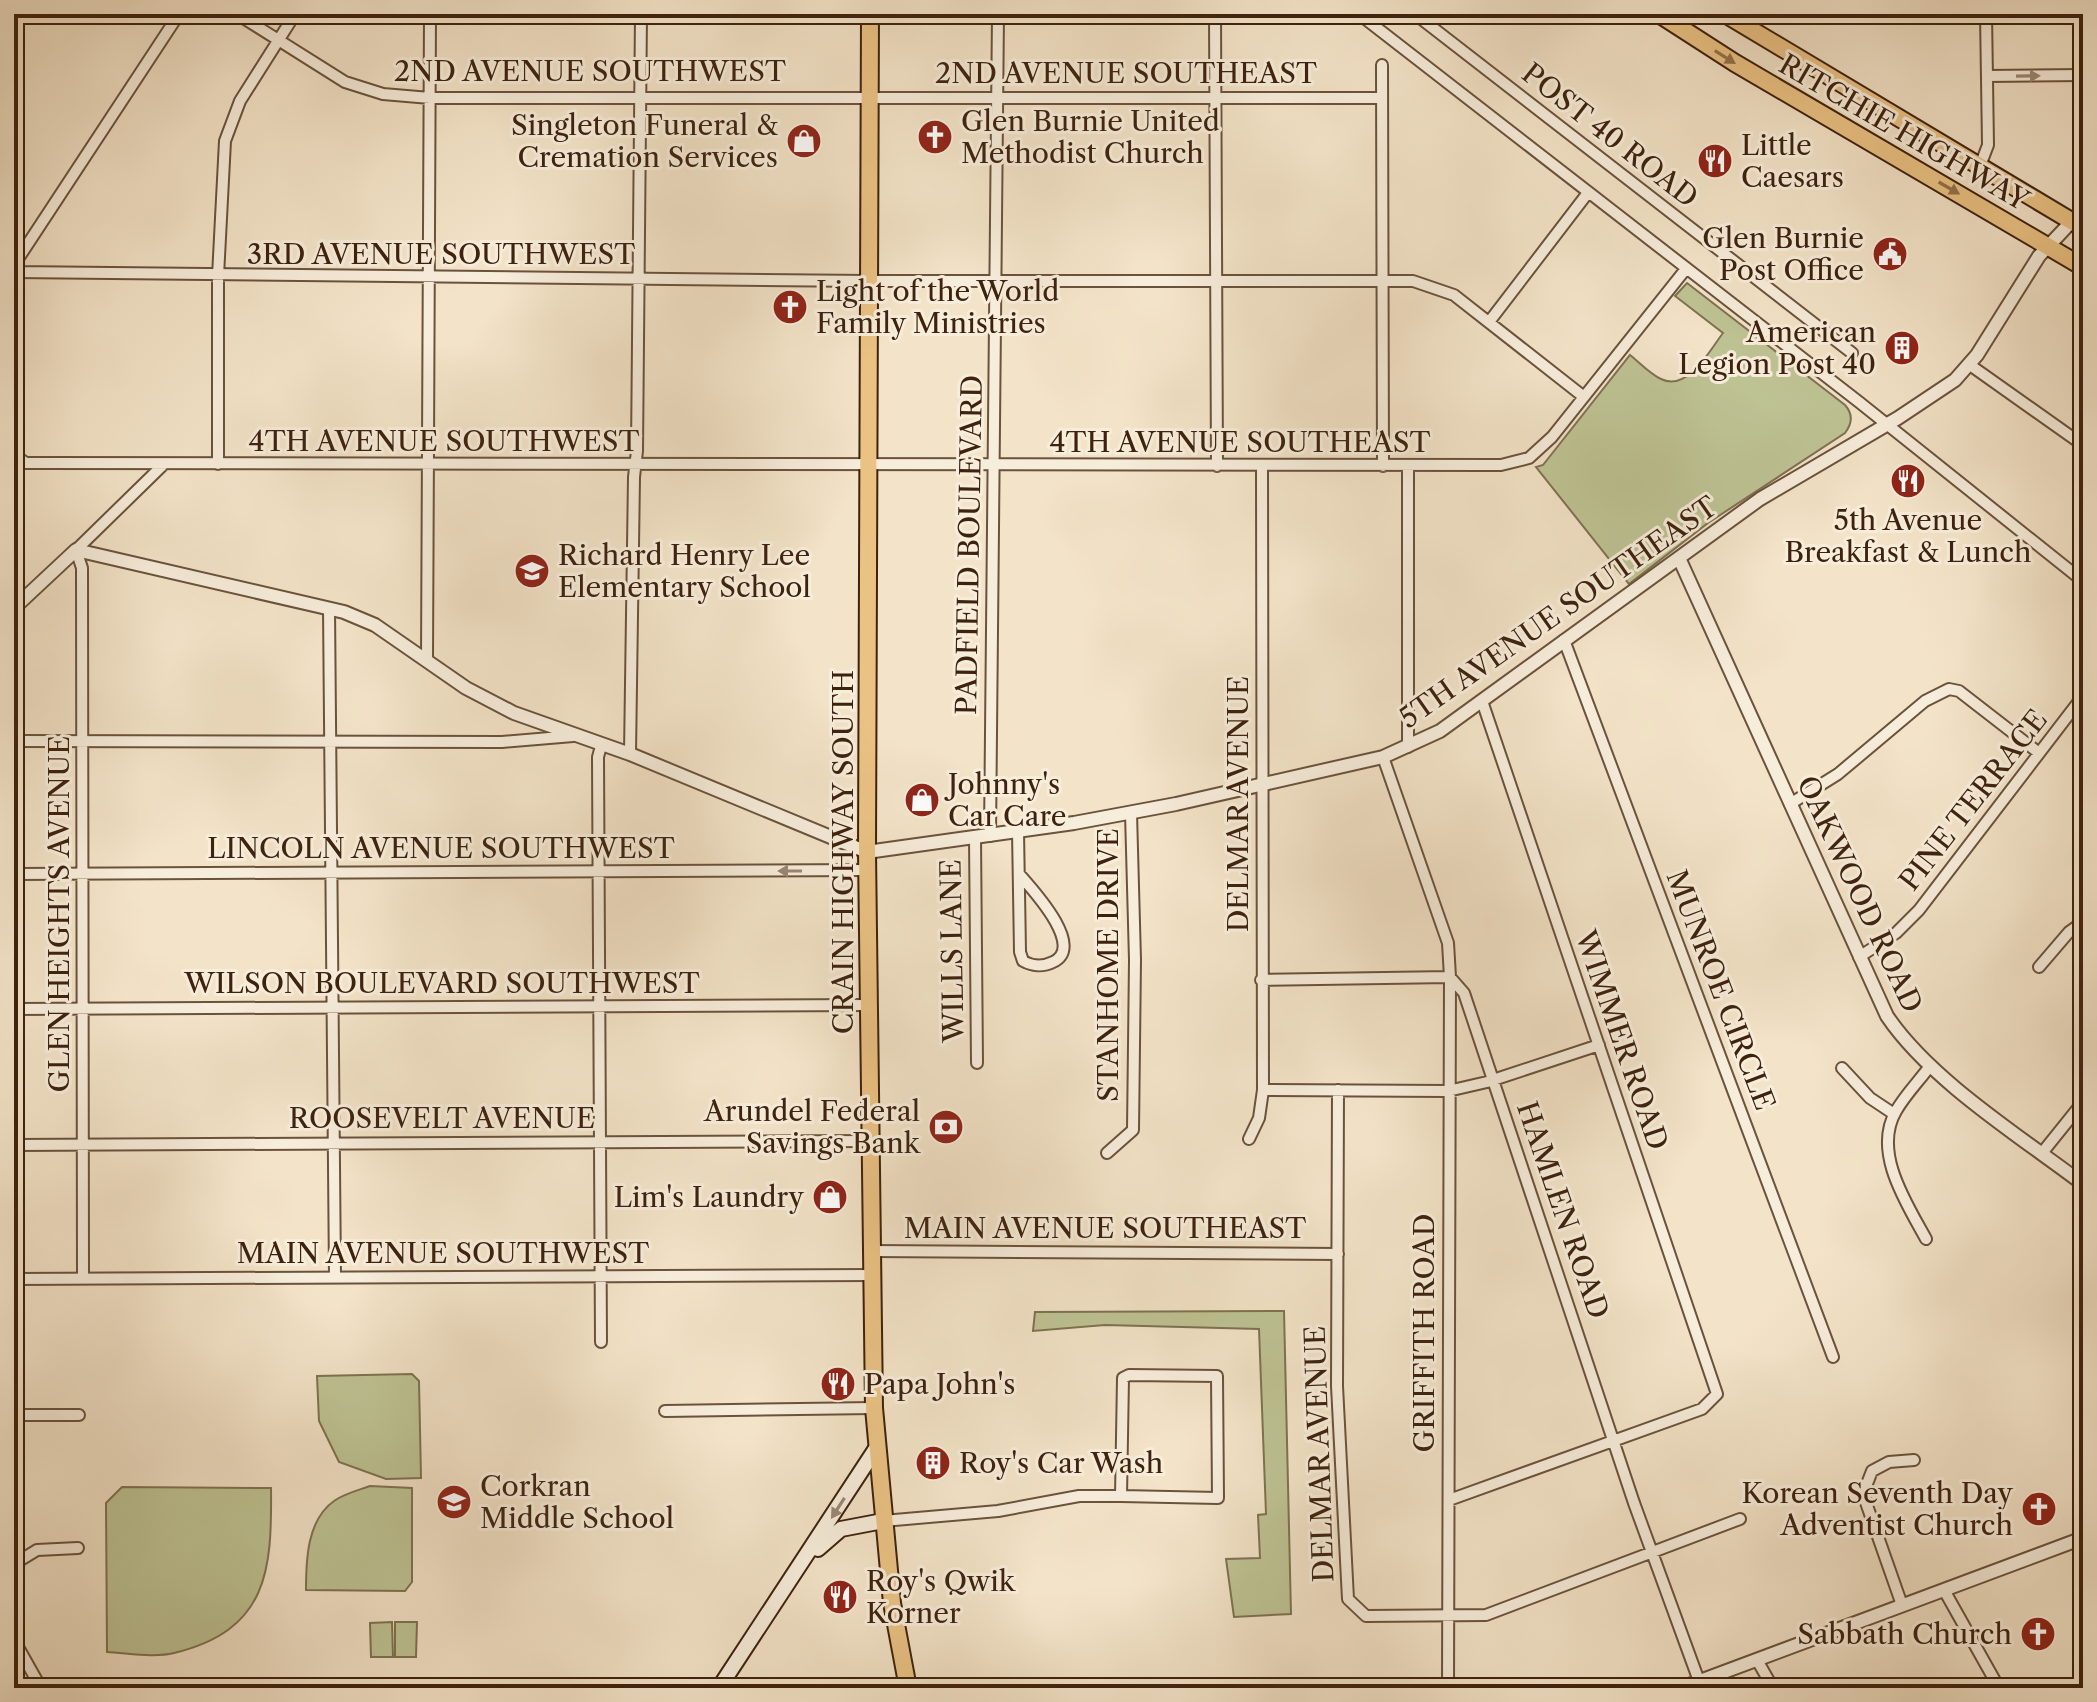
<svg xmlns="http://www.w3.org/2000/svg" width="2097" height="1702" font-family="'Libre Caslon Text',serif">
<rect width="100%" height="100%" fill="#f3e3c8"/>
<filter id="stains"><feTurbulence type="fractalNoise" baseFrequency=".0025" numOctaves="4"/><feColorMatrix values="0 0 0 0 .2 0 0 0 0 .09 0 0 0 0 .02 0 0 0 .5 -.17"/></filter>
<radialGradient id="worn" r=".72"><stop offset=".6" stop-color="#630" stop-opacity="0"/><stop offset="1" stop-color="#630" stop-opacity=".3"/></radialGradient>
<path fill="#bec394" stroke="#7e7251" stroke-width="2" d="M1687 283 1845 405C1853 414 1852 424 1845 433L1708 523 1629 584 1536 467 1543 465 1630 355C1639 362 1650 374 1661 379 1688 392 1710 350 1723 333L1675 296Z
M1284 1311 1291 1614 1234 1617 1226 1559 1260 1558 1258 1515 1266 1514 1259 1329 1105 1325 1033 1331 1035 1312Z
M412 1374 419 1381 421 1478 386 1479 339 1462 319 1421 317 1376Z
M370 1486 412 1488V1582L405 1591 306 1590C306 1560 307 1520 334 1501 343 1494 359 1490 370 1486Z
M122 1487 271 1488C272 1571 268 1630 174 1653 154 1658 128 1653 107 1652L106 1503Z
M392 1622 393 1657H371L370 1623Z
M395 1622H417L416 1657H395Z"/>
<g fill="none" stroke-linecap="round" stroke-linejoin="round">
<defs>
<path id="minor" d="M237 14 345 82 383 94 430 98H1382
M1215 14 1217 466
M1359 14 1859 402 2083 581
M1415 14 1852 353
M1382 65 1383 466
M1987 76 2083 75
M1980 166 1988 145 1986 14
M14 265 179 14
M14 272 868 281H1413L1454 295 1584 397
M1489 322 1587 194
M1970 365 2083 445
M14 455 26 463H40L1501 465 1529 458 1552 437 1685 270
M218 464V276L225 141 240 101 295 14
M1408 466V747
M329 608 335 1277
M1564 640 1833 1357
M427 661 430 14
M14 741 502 742 573 736
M630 754 634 477 637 451 641 14
M1383 757 1448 943 1450 977 1464 993 1634 1503 1699 1681
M1790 804 1838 774 1925 701 1949 689 1959 691 2039 753
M1018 831 1020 952 1023 961C1032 966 1043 967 1053 962 1086 947 1033 890 1019 874
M990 836 998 14
M975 838 977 1063
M14 874 868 870
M1859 957 1896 933 1919 910 2083 696
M2039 967 2069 932 2083 922
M1261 980 1450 977 1448 1688
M14 1009 869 1005
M1842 1068 1870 1098 1894 1114
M1263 1090 1448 1091 1487 1082 1599 1045
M1338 1090 1337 1386 1348 1599 1366 1616 1486 1615 1740 1519
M1249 1139 1259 1118 1263 1090 1262 466
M14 1145 871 1141
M1107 1153 1133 1130 1135 960 1131 813
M2042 1153 2083 1102
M1926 1239C1907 1204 1872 1152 1896 1111 1905 1095 1919 1081 1930 1066
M872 1251 1338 1254
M83 1278 82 568 76 550 164 464
M14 1279 872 1275
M601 1342 598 757 601 746
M665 1411 874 1408
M14 1415H79
M1449 1500 1702 1409 1717 1394 1482 701
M883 1521 998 1511 1079 1496H1121L1123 1378 1129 1375 1217 1376 1218 1498 1121 1496
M14 1564 37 1550 78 1548
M1944 1590 1999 1688
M1902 1605 1863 1494 1872 1471 1889 1462 1914 1460
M14 1640 41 1688
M1757 1660 1773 1688"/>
<path id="tertiary" d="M1679 558 1887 1016C1930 1080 2021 1137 2083 1184
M14 608 76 550 344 612 375 625 466 688 514 713 630 754 867 852 1074 823 1176 804 1383 757 1440 731 1760 499 1898 418 1955 380 1977 355 2039 256 2072 221
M1681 1688 2083 1538"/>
<path id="secondary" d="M818 1549 841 1529 883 1521
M719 1688 875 1450"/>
<path id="primary" d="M870 14 867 852 874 1408 892 1603 908 1688
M1659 14 1735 63 2083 267
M1725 14 2083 228"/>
</defs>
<use href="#minor" stroke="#6b523c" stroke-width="14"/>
<use href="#tertiary" stroke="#6b523c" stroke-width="16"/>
<use href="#secondary" stroke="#3e220e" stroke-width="18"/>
<use href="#primary" stroke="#3e220e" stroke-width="20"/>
<use href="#minor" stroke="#f7eddb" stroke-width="10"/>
<use href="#tertiary" stroke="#f7eddb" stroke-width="12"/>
<use href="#secondary" stroke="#f7eddb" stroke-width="14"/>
<use href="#primary" stroke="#eac284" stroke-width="16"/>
</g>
<defs><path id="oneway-solid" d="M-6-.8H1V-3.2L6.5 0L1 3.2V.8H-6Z" transform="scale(2)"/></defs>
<g fill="#947249">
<use href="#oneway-solid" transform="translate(1725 57) rotate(32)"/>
<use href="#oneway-solid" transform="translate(1949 188) rotate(30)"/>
</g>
<g fill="#9a8874">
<use href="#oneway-solid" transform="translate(2028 76) rotate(-1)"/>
<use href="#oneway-solid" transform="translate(790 871) rotate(180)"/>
<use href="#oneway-solid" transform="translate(838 1508) rotate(123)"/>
</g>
<defs>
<symbol id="church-disc" viewBox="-11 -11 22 22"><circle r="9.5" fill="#8f2418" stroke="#f7eddb"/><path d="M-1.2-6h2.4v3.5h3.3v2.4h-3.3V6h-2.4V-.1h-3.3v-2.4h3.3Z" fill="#fff"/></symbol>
<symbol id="shop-disc" viewBox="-11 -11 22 22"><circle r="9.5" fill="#8f2418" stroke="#f7eddb"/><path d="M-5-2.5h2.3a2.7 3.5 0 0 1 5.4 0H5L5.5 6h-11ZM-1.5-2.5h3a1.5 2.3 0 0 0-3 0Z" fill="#fff"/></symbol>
<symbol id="restaurant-disc" viewBox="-11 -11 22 22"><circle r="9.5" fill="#8f2418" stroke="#f7eddb"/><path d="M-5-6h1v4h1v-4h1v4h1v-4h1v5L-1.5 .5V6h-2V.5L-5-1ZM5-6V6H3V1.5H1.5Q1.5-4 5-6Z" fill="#fff"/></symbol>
<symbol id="civic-disc" viewBox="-11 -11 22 22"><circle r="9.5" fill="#8f2418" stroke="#f7eddb"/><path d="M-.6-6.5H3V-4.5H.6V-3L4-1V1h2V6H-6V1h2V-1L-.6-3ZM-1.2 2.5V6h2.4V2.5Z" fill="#fff"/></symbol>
<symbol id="building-disc" viewBox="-11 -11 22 22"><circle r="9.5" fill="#8f2418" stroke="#f7eddb"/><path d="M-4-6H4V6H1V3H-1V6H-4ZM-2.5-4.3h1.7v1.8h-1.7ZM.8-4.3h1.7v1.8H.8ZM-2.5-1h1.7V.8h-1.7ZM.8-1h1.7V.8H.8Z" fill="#fff"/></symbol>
<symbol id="school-disc" viewBox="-11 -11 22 22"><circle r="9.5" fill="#8f2418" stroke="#f7eddb"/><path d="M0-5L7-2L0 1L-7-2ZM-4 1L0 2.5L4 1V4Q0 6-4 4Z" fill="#fff"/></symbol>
<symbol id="bank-disc" viewBox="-11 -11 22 22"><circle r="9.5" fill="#8f2418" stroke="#f7eddb"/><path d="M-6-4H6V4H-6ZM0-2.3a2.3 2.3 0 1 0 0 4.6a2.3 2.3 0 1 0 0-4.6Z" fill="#fff"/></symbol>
</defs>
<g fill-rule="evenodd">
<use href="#church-disc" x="915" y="117" width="40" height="40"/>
<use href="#shop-disc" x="784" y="121" width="40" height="40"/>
<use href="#restaurant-disc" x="1695" y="141" width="40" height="40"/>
<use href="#civic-disc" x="1870" y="234" width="40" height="40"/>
<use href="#church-disc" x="770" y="287" width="40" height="40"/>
<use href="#building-disc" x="1882" y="328" width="40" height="40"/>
<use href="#restaurant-disc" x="1888" y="461" width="40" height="40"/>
<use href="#school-disc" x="512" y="551" width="40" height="40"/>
<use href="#shop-disc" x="902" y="780" width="40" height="40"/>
<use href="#bank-disc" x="926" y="1107" width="40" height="40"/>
<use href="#shop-disc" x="810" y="1177" width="40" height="40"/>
<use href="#restaurant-disc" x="818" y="1364" width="40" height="40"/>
<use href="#building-disc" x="913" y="1443" width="40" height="40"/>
<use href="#school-disc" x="434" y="1482" width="40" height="40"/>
<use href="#church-disc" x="2019" y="1489" width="40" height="40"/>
<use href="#restaurant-disc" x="820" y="1577" width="40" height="40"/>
<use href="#church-disc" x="2018" y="1614" width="40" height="40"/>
</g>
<g text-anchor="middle" stroke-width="6" stroke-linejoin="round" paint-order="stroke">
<g font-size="28" fill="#3e220e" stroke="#f7eddb">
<text x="590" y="81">2ND AVENUE SOUTHWEST</text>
<text x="1126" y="83">2ND AVENUE SOUTHEAST</text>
<text transform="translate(1904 132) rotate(30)" y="10">RITCHIE HIGHWAY</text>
<text transform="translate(1610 135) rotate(38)" y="10">POST 40 ROAD</text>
<text x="441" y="264">3RD AVENUE SOUTHWEST</text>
<text x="444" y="451">4TH AVENUE SOUTHWEST</text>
<text x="1240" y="452">4TH AVENUE SOUTHEAST</text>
<text transform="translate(969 545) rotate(-89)" y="10">PADFIELD BOULEVARD</text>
<text transform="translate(1558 612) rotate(-35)" y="10">5TH AVENUE SOUTHEAST</text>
<text transform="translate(1973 800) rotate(-52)" y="10">PINE TERRACE</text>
<text transform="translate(1238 804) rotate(-90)" y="10">DELMAR AVENUE</text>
<text x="441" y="858">LINCOLN AVENUE SOUTHWEST</text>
<text transform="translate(843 852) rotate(-90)" y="10">CRAIN HIGHWAY SOUTH</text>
<text transform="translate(1860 894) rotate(65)" y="10">OAKWOOD ROAD</text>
<text transform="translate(59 914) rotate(-90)" y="10">GLEN HEIGHTS AVENUE</text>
<text transform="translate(952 951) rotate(-91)" y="10">WILLS LANE</text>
<text transform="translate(1108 965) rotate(-90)" y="10">STANHOME DRIVE</text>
<text x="442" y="993">WILSON BOULEVARD SOUTHWEST</text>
<text transform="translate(1721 990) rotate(69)" y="10">MUNROE CIRCLE</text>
<text transform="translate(1622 1040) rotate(71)" y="10">WIMMER ROAD</text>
<text x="442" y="1128">ROOSEVELT AVENUE</text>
<text transform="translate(1563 1210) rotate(71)" y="10">HAMLEN ROAD</text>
<text x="1105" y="1238">MAIN AVENUE SOUTHEAST</text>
<text x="443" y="1263">MAIN AVENUE SOUTHWEST</text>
<text transform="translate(1424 1333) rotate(-90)" y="10">GRIFFITH ROAD</text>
<text transform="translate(1319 1454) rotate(-92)" y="10">DELMAR AVENUE</text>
</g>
<g font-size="28" fill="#3e220e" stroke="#f7eddb" text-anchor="start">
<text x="961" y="131">Glen Burnie United<tspan x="961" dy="32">Methodist Church</tspan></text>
<text x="778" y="135" text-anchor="end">Singleton Funeral &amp;<tspan x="778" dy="32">Cremation Services</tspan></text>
<text x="1741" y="155">Little<tspan x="1741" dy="32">Caesars</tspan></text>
<text x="1864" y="248" text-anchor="end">Glen Burnie<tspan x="1864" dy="32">Post Office</tspan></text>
<text x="816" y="301">Light of the World<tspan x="816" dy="32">Family Ministries</tspan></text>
<text x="1876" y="342" text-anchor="end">American<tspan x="1876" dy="32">Legion Post 40</tspan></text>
<text x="1908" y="530" text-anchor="middle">5th Avenue<tspan x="1908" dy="32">Breakfast &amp; Lunch</tspan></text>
<text x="558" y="565">Richard Henry Lee<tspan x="558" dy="32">Elementary School</tspan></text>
<text x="948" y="794">Johnny's<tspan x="948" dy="32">Car Care</tspan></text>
<text x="920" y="1121" text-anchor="end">Arundel Federal<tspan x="920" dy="32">Savings Bank</tspan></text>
<text x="804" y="1207" text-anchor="end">Lim's Laundry</text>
<text x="864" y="1394">Papa John's</text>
<text x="959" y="1473">Roy's Car Wash</text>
<text x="480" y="1496">Corkran<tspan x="480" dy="32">Middle School</tspan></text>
<text x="2013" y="1503" text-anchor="end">Korean Seventh Day<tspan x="2013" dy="32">Adventist Church</tspan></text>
<text x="866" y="1591">Roy's Qwik<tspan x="866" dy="32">Korner</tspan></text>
<text x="2012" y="1644" text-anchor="end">Sabbath Church</text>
</g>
</g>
<rect width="2097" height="1702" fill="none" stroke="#f3e3c8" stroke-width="48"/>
<rect x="16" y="16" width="2065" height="1670" fill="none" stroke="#3e220e" stroke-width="4"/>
<rect x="24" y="24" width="2049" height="1654" fill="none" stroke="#3e220e" stroke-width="2"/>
<rect width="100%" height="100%" filter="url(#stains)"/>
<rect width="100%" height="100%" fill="url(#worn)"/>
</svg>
